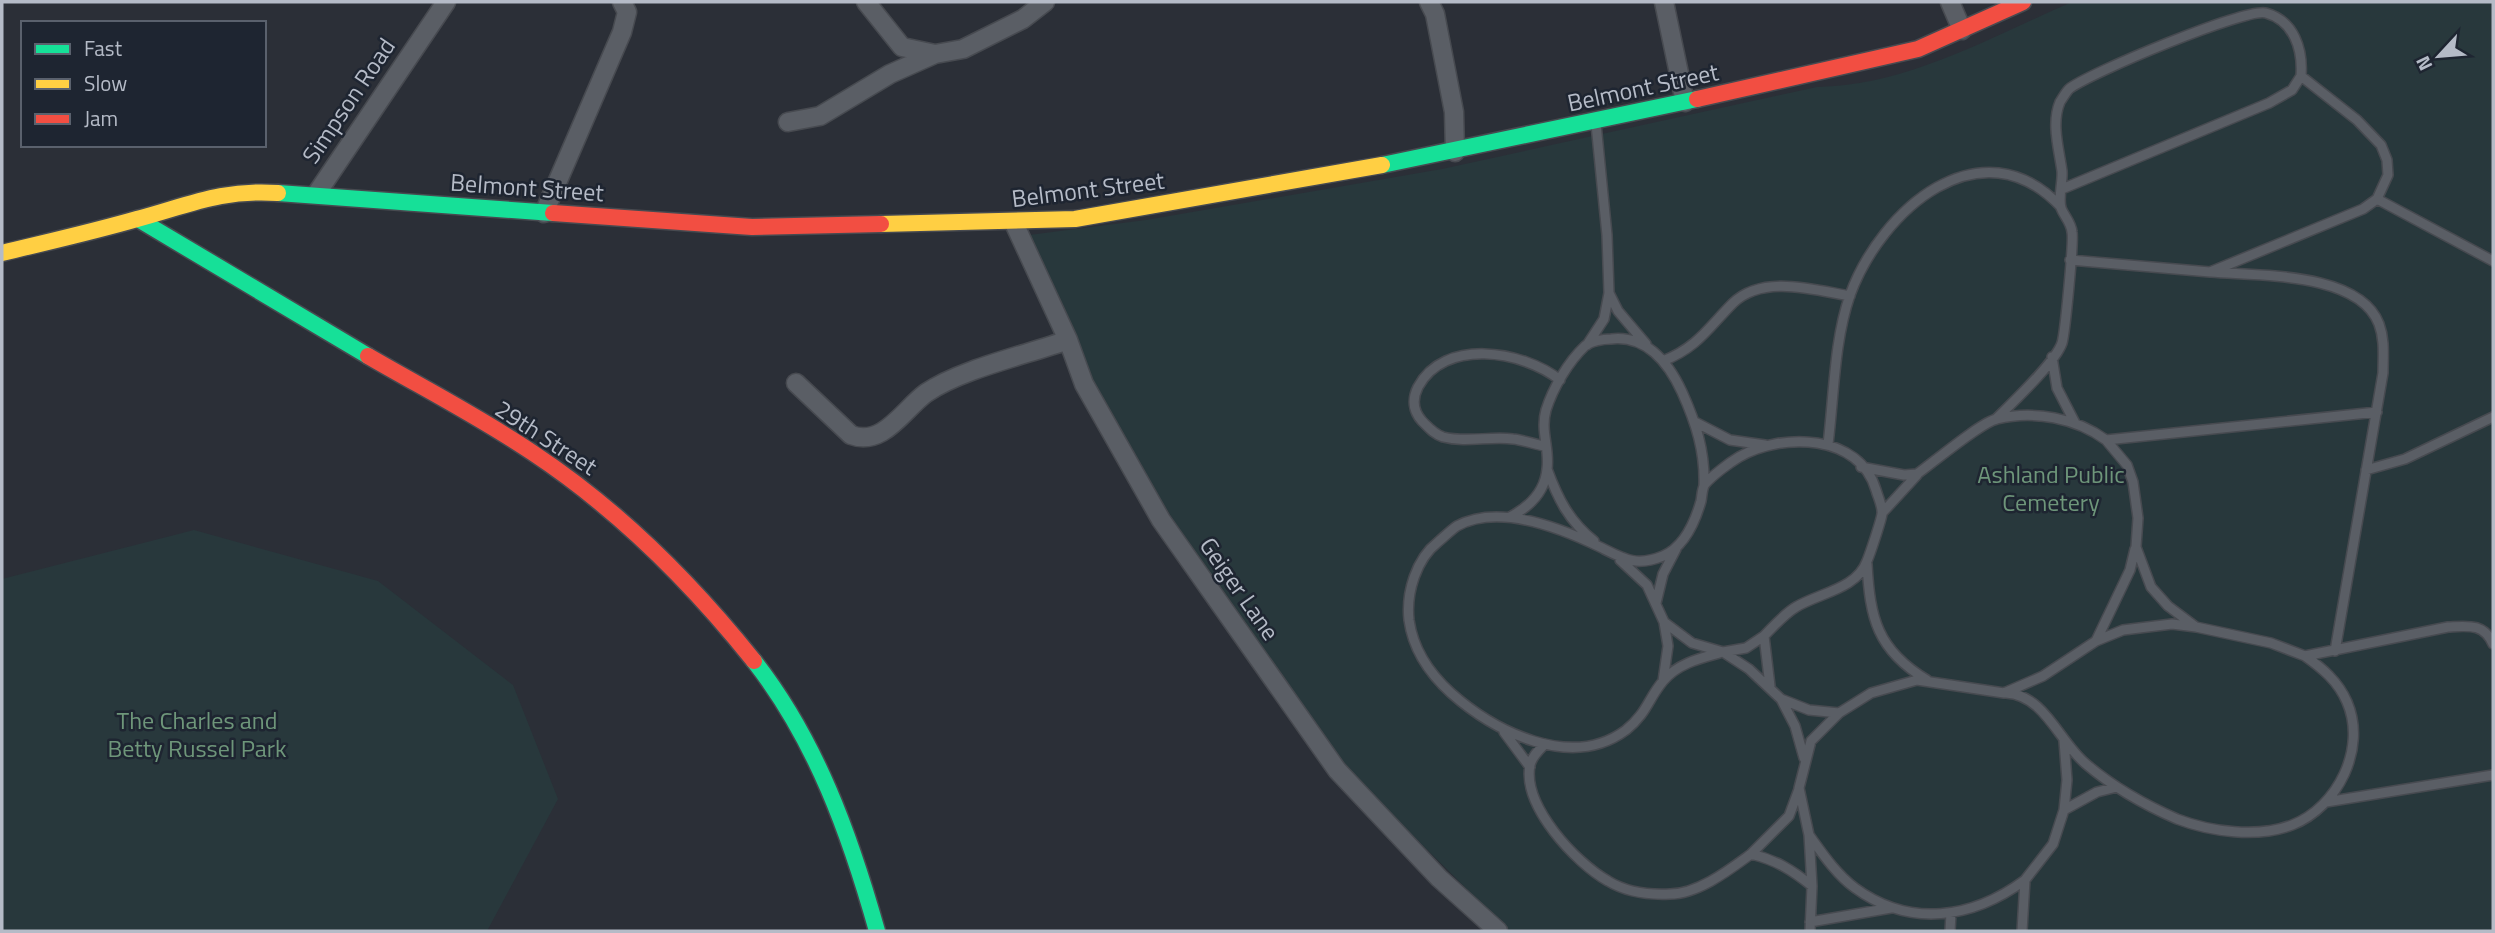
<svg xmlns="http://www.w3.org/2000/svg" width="2495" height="933" font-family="'Titillium Web',sans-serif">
<rect width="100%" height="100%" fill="#2b2f37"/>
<path fill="#28383c" d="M2072 2H2493V931H1509L1344 767 1179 529 1112 421 1073 345 1029 235 1146 220 1442 169 1817 87C1907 86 1991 37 2072 2Z
M194 530 378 581 513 685 558 799 487 931H2V579Z"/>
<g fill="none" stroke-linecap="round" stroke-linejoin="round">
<defs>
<path id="lane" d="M1596 124 1607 235 1609 293 1618 311 1646 344
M2062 189 2269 103 2292 90 2301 76
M2377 199 2493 261
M2211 272C2259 276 2359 272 2379 324 2385 340 2383 356 2383 373L2335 651
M1587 345 1604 319 1609 293
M2052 357 2057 388 2075 423
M1663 361C1698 347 1708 328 1733 303 1763 274 1815 290 1850 296
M1996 419C2012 403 2055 363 2062 343 2065 333 2074 241 2072 232 2071 222 2064 216 2061 208 2058 197 2063 182 2062 171 2059 149 2051 123 2060 102 2062 99 2066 92 2069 89 2087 74 2247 7 2266 13 2294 21 2303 49 2301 76L2357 120 2381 145 2387 160 2388 175 2377 199 2363 209 2210 272 2070 260
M1695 422 1730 440 1765 445
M2106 440 2127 465 2133 482 2138 518 2136 547 2151 587 2168 606 2196 627 2271 643 2305 656 2448 627C2468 626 2484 623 2493 644
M1828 444C1834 396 1834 341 1850 295 1881 210 1981 122 2061 207
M1544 446C1534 444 1523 440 1513 439 1490 436 1466 443 1443 437 1434 434 1429 428 1422 421 1413 411 1412 399 1418 387 1444 338 1522 350 1560 380
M1861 467 1904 475 1917 474C1934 462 1981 422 1997 419 2034 410 2076 418 2106 440L2377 412
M1547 469C1558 499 1569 521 1594 541
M2366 470 2405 459 2493 417
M1883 512 1917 475
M1510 517C1529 507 1545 492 1547 469 1550 449 1540 431 1546 410 1553 388 1568 362 1585 346 1591 341 1603 339 1611 339 1646 335 1668 362 1682 392 1696 423 1705 451 1704 485
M1620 560 1647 585 1664 622 1692 643 1723 652 1746 648 1764 636
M1867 564C1870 618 1877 650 1927 680
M1656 603 1663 574 1676 549
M2096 641 2130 570 2135 549
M1663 681 1668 646 1664 622
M1770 686 1764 636C1774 626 1784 614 1796 607 1819 593 1857 589 1867 561 1870 554 1881 521 1882 514 1883 507 1878 497 1876 490 1860 434 1782 432 1739 457 1729 463 1713 475 1705 484 1702 488 1702 496 1701 501 1695 522 1684 547 1663 556 1636 567 1624 559 1600 547 1561 528 1499 503 1457 526 1451 530 1444 537 1438 542 1416 559 1406 593 1409 620 1413 649 1430 674 1451 693 1494 731 1571 771 1626 730 1647 713 1648 699 1663 681 1678 663 1701 658 1723 652L1749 669 1781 699 1809 710 1839 713 1871 693 1917 680 2004 693 2043 676 2096 641 2123 630 2172 624 2196 627
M2006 693C2045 695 2059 742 2086 764 2113 787 2145 805 2177 819 2211 832 2258 838 2292 825 2338 807 2367 748 2347 702 2338 681 2322 668 2305 656
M1781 699 1795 726 1804 758
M1504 732 1530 767
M1545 744C1539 750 1532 756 1530 765 1522 806 1576 863 1608 881 1626 892 1649 895 1670 894 1698 894 1729 870 1751 854 1776 860 1792 870 1812 886L1810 931
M2326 802 2493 775
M2064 810 2097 792 2117 787
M1809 835C1822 853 1836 874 1855 888 1910 928 1972 919 2025 880
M1751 854 1789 816 1799 789
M1812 886 1809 835 1799 788 1811 741 1839 713
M1810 922 1891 908
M1950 931 1951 913
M2022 931 2025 880 2053 844 2064 810 2067 780 2064 741"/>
<path id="street" d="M866 2 902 47 935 54
M1429 2 1435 14 1454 112 1455 152
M1664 2 1685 102
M1950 2 1962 30
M788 122 820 116 890 74 935 54 963 49 1023 19 1045 2
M317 193 446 2
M544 213 622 32 627 12 622 2
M1014 223 1068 340 1084 384 1161 520 1337 770 1439 878 1498 931
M796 383 851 435C883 447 903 410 926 393 961 369 1026 355 1068 340"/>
<path id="fast" d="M1382 165 1697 99
M278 193 553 213
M138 219 368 356
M754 661C816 740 850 835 877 931"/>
<path id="slow" d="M881 224 1075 219 1382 165
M2 253C47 242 92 232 137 219 189 205 222 189 278 193"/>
<path id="jam" d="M1697 99 1918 49 2023 2
M553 213 752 227 881 224
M368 356C423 388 480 417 533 453 619 510 690 581 754 661"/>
</defs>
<use href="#lane" stroke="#474a50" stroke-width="12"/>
<use href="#street" stroke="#474a50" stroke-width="21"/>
<use href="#fast" stroke="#474a50" stroke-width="19"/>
<use href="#slow" stroke="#474a50" stroke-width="19"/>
<use href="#jam" stroke="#474a50" stroke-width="19"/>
<use href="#lane" stroke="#5a5e65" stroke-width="9"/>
<use href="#street" stroke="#5a5e65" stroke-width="18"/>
<use href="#fast" stroke="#16e098" stroke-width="16"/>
<use href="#slow" stroke="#ffcf43" stroke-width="16"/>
<use href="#jam" stroke="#f24e42" stroke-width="16"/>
</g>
<g text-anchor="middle" stroke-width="5" stroke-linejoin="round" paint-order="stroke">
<g font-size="24" fill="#b5bbc7" stroke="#1e2531">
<text transform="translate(1643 88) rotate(-12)" y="8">Belmont Street</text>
<text transform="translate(349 101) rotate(-56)" y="8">Simpson Road</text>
<text transform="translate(527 188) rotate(4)" y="8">Belmont Street</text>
<text transform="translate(1088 190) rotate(-7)" y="8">Belmont Street</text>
<text transform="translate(546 438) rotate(33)" y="8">29th Street</text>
<text transform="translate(1239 589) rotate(55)" y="8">Geiger Lane</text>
</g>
<g font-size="24" fill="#6e967a" stroke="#1e2531">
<text x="2051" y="483">Ashland Public<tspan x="2051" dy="28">Cemetery</tspan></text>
<text x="197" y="729">The Charles and<tspan x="197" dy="28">Betty Russel Park</tspan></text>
</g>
</g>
<rect width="2495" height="933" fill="none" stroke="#b5bbc7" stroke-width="7"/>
<rect x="21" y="21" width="245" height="126" fill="#1e2531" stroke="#5a616d" stroke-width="2"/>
<rect x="35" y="44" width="35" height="10" fill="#16e098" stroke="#5a616d" stroke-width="2"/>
<text x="84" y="56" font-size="21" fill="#b5bbc7">Fast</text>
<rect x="35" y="79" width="35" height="10" fill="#ffcf43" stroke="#5a616d" stroke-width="2"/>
<text x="84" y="91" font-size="21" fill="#b5bbc7">Slow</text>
<rect x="35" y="114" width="35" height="10" fill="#f24e42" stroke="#5a616d" stroke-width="2"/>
<text x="84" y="126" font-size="21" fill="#b5bbc7">Jam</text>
<g transform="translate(2439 56) rotate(244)" stroke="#1e2531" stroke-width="5" paint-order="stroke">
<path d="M0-5L12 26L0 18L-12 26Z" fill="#b5bbc7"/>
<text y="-10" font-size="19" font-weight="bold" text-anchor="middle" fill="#b5bbc7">N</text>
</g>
</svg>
